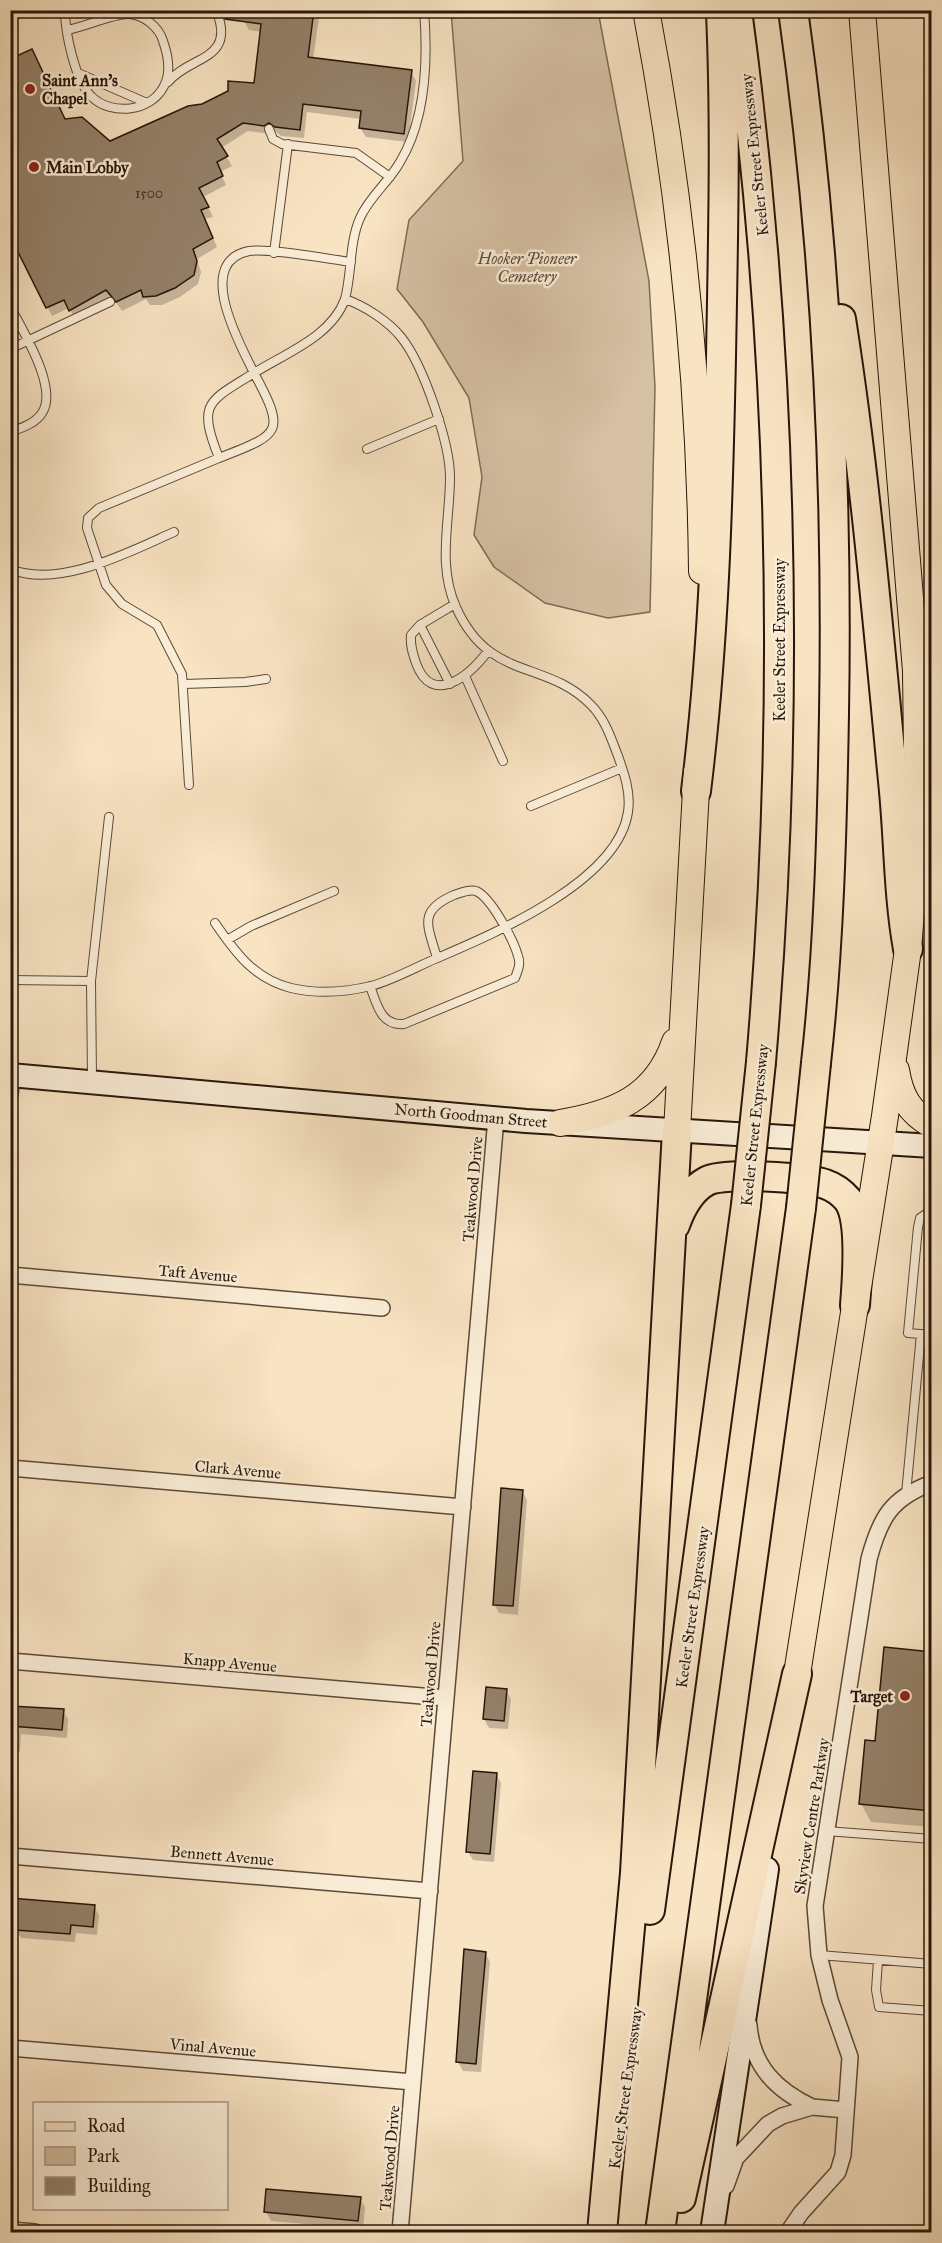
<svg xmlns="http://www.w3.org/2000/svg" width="942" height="2243" font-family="'IM FELL Great Primer',serif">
<rect width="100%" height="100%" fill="#f8e3c2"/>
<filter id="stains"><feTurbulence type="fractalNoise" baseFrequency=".00333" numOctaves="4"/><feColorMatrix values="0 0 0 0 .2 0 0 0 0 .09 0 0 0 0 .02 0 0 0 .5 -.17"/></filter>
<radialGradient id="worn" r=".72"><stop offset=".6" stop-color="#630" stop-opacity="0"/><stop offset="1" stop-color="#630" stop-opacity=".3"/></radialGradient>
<path fill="#d5c0a3" stroke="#7e6b56" stroke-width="1.5" d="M451 11H598L649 281 655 387 650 612 608 618 545 603 494 567 474 535 482 477 469 398 423 322 397 289 409 220 463 161Z"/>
<path fill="#0003" d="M245 10H320L313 60 411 72 416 81 408 142 366 137 360 128 361 119 307 112 304 138 281 136 275 131 270 134 248 131 221 148 232 166 220 172 226 185 203 197 213 217 205 219 217 247 197 259 201 272 198 284 180 297 162 305H150L146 299 122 311 113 298 75 319 69 308 52 316 19 250 10 254V60L65 120 110 142 255 84 262 32 249 30 244 21Z
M522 1491 527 1500 518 1615 499 1613 494 1604Z
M930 1624 932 1827 871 1822 861 1804 877 1742 927 1653Z
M506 1690 511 1699 508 1729 489 1728 484 1719Z
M10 1707 63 1711 68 1719 67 1738 21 1734 20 1752 10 1751Z
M496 1774 501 1783 494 1862 473 1860 468 1852Z
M94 1907 99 1915 97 1935 76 1933 75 1942 21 1938 10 1920V1911Z
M485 1953 490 1962 481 2072 463 2071 458 2062Z
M360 2199 365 2207 363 2229 271 2221 266 2212Z"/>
<path fill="#948169" stroke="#281609" stroke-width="1.5" d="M224 10H314L308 57 412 70 404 134 359 128 361 111 303 104 300 130 275 127 269 123 264 126 243 123 217 139 228 156 217 162 223 176 199 188 209 207 201 210 213 238 193 249 197 261 194 275 175 288 156 296 143 297 141 290 116 302 106 290 69 311 64 300 46 308 10 236V59L32 49 65 119 82 117 110 141 188 106 202 104 228 91V81L254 83 261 24 225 19Z
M501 1488 523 1490 513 1606 493 1605Z
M884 1647 932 1652V1811L859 1804 865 1740 875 1741Z
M486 1687 507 1689 504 1721 483 1719Z
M10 1706 64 1709 62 1730 10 1726Z
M473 1771 497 1773 490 1854 466 1852Z
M10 1898 95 1905 93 1927 71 1925 70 1934 15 1930 16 1920H10Z
M464 1949 486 1952 476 2064 456 2062Z
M266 2189 361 2197 358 2221 264 2212Z"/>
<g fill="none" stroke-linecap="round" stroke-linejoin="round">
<defs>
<path id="service" d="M65 10C65 32 75 82 92 97 112 116 151 112 164 86 171 73 168 55 163 41 159 27 144 15 129 14 115 13 84 27 67 30
M78 73 147 103
M168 82C190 55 237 61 216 10
M269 129 273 139 282 144 356 153 390 177
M274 253 288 144
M345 299C332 336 286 353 254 373 241 346 193 262 249 251 270 248 328 259 351 262
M10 306C22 330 59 388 42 413 35 424 21 428 10 432
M10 349 110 302
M254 373C287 434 280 434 219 458 197 402 208 402 254 373Z
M367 449 439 419
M10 569C59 589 129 552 174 532
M455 604 420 625 411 635C410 646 413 654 416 663 432 708 470 675 488 651
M420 625 450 684
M465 676 503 761
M184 684 245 682 266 679
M189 785 182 674 157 625 122 604 106 585 87 528 88 518 99 508 219 458
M531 806 622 768
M215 923C235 952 254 979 291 988 317 994 346 992 371 986 393 980 414 968 435 959 493 934 618 882 628 812 631 792 624 773 618 756 611 738 605 719 591 705 546 659 489 682 456 607 437 565 450 521 450 477 450 443 423 364 401 337 388 321 365 306 345 299 352 273 349 243 360 218 369 197 389 182 400 162 426 119 428 59 424 10
M227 940 251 926 334 891
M10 980 91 981 109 817
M91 981 92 1079
M370 986C377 1005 381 1026 404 1024L515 978C518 970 521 964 518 956 514 941 491 897 476 891 468 889 461 893 454 895 417 911 428 926 437 958
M932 1210 920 1218 918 1227 908 1333 932 1335
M906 1494 921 1334
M826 1831 932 1839
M819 1955 932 1964
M878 1960 876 1990 879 2007 932 2011"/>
<path id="minor" d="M10 1094 12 1075
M10 1275 382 1308
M10 1468 463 1507
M10 1661 446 1698
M10 1856 430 1891
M749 2025C752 2066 776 2090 812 2107
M10 2048 413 2082
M726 2186 736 2158 768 2124 782 2116 812 2107 846 2110
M10 2230 35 2232
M400 2232 496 1118
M788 2232 801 2213 838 2172 843 2155 850 2057 830 2000 819 1955 815 1906 869 1559C880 1518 891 1498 932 1483"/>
<path id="secondary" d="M10 1075 526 1121 932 1146
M712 2232 767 1869"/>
<path id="primary" d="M646 10C681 195 700 382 702 571
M896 1070C900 1096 909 1112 932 1125
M560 1123C614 1114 656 1098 675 1042
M677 1131 697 772
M797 1674 885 1116 908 949 918 826 916 671 862 10"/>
<path id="motorway" d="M737 10C784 360 791 711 761 1062
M793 10C826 243 838 479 834 714 832 830 829 947 816 1063
M841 319C865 472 878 627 893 781 899 837 898 893 908 949
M696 791C714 645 718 504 721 357 723 242 726 127 721 13
M675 1225C681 1208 690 1190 707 1181 724 1172 806 1177 825 1184 834 1187 842 1193 848 1200 862 1220 857 1280 855 1305
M650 1910 746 1205
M681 2198 797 1674
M602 2232 635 1873 677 1131
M660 2232 801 1208"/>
</defs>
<use href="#service" stroke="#5c4937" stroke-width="10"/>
<use href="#minor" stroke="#5c4937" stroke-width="18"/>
<use href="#secondary" stroke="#281609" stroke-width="26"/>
<use href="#primary" stroke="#281609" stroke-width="28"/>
<use href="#motorway" stroke="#281609" stroke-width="32"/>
<use href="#service" stroke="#faedd7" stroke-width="8"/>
<use href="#minor" stroke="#faedd7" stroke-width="15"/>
<use href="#secondary" stroke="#faedd7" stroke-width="22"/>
<use href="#primary" stroke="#f8e3c2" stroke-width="26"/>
<use href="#motorway" stroke="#f8e3c2" stroke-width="28"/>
<defs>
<path id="motorway-bridge" d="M746 1205 761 1062
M801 1208 816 1063"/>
</defs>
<use href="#motorway-bridge" stroke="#281609" stroke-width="32" stroke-linecap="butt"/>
<use href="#motorway-bridge" stroke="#f8e3c2" stroke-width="28"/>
</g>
<g fill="#8f2418" stroke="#faedd7" stroke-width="2">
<circle cx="30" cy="89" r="6"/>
<circle cx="34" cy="167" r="6"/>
<circle cx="905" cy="1696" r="6"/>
</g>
<g text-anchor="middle" stroke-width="5" stroke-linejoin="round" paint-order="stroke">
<g font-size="14" fill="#433121">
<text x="149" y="198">1500</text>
</g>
<g font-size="16" font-weight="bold" fill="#281609" stroke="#faedd7" text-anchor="start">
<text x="42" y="86">Saint Ann's<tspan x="42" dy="18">Chapel</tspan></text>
<text x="46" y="173">Main Lobby</text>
<text x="893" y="1702" text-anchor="end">Target</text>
</g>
<g font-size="16" fill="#281609" stroke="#faedd7">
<text transform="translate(754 155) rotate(-96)" y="6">Keeler Street Expressway</text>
<text transform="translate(779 640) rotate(-90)" y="6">Keeler Street Expressway</text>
<text transform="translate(471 1115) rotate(5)" y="6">North Goodman Street</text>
<text transform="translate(754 1125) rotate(-84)" y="6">Keeler Street Expressway</text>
<text transform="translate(472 1189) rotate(-85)" y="6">Teakwood Drive</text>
<text transform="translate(198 1273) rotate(5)" y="6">Taft Avenue</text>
<text transform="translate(238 1469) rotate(5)" y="6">Clark Avenue</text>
<text transform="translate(692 1607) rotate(-82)" y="6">Keeler Street Expressway</text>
<text transform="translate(230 1662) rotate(5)" y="6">Knapp Avenue</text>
<text transform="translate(430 1674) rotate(-85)" y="6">Teakwood Drive</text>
<text transform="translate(811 1816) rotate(-81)" y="6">Skyview Centre Parkway</text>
<text transform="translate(222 1855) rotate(5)" y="6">Bennett Avenue</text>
<text transform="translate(213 2047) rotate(5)" y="6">Vinal Avenue</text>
<text transform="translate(625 2088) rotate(-82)" y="6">Keeler Street Expressway</text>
<text transform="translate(389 2158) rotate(-85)" y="6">Teakwood Drive</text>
</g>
<g font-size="16" font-style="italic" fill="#5c4937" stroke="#faedd7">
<text x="527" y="264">Hooker Pioneer<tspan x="527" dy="18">Cemetery</tspan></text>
</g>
</g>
<rect width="942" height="2243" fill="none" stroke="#f8e3c2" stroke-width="36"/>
<rect x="12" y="12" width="918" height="2219" fill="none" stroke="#281609" stroke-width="3"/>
<rect x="18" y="18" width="906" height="2207" fill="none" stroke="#281609" stroke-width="1.5"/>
<rect x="33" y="2102" width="195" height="108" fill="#faedd7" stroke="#a69785" stroke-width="1.5"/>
<rect x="45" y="2122" width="30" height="9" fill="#f8e3c2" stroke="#a69785" stroke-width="1.5"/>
<text x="87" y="2132" font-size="18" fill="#281609">Road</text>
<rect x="45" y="2147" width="30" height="18" fill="#d5c0a3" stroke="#a69785" stroke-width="1.5"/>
<text x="87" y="2162" font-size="18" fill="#281609">Park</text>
<rect x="45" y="2177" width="30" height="18" fill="#948169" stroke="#a69785" stroke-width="1.5"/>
<text x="87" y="2192" font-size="18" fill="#281609">Building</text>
<rect width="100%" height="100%" filter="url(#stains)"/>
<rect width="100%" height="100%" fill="url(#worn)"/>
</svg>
